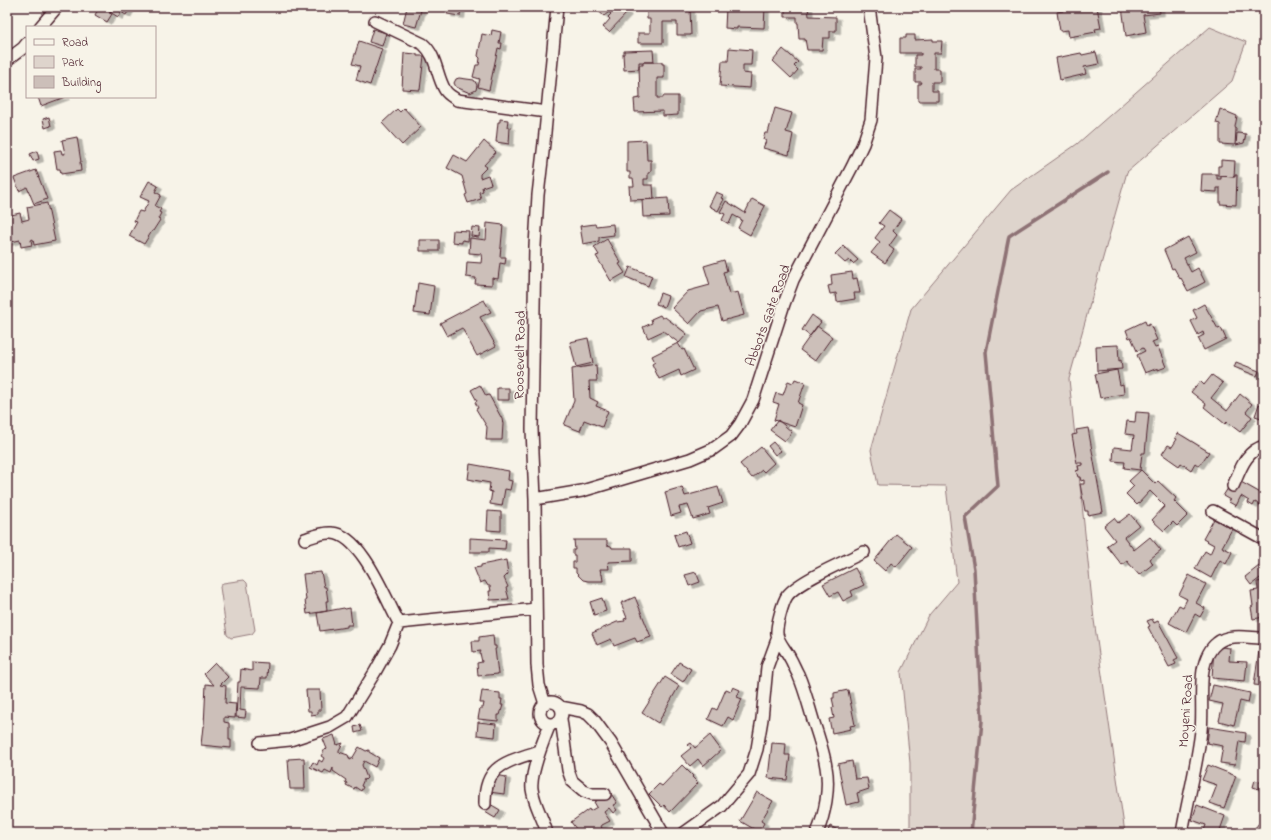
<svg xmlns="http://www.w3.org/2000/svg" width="1271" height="840" font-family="'Indie Flower',sans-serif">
<defs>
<filter id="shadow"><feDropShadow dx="4.5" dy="2.5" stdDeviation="0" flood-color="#0004"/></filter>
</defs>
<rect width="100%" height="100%" fill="#f7f3e8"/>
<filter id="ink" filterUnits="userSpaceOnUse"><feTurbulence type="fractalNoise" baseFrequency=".025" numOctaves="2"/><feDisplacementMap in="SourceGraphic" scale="8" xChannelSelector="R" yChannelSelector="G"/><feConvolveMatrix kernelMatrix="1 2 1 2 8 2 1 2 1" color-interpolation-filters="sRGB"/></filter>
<g filter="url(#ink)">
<path fill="#ded4cc" stroke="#947a7c" d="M1210 27 1246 42 1232 81 1127 172 1069 379 1094 620 1125 833H910V763L901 672 929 615 957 582 946 486 878 485 871 450 911 309 1011 190 1077 144Z
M244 580 247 583 255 630 252 634 231 638 227 635 220 587 223 583Z"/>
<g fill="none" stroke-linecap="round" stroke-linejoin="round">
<path stroke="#8e7275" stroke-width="3.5" d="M971 833 982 721 974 569 965 517 998 486 986 352 1009 236 1108 172"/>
</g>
<path fill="#ccbfb9" stroke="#4a1f2b" filter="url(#shadow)" d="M99 7H113L109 13 112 14 107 22 95 15Z
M114 7H128L130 8 126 15 121 12 118 17 110 12Z
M407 7H422L416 27 403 24Z
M448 7H461L460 16 447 14Z
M600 7H620L627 13 609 32 603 27 610 19 608 17 611 14 609 12 604 16 597 10Z
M647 7H663V10H667V7H690L691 35H677V22H663V43H638V33H650V19H647Z
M726 7H765L764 28 737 27V29L725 28Z
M785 7H808L809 16 836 17V31H830V38H823L822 50H807L805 39H799L798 23H797V17H785Z
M1063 7H1097L1101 28 1095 29 1096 32 1069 37 1068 30 1060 31 1057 12 1063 11Z
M1122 7H1159L1160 13 1143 15 1146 32 1126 36Z
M373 29 386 33 382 46 369 42Z
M492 30 501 32 499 43H502L501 49 498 48 489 90 478 87 480 79 473 77 476 65H479L480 58 478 56 482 34 491 36Z
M906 35H915V40L933 39V41H942L941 53H934V69H940V82H932V91H938V101H918V84H921L922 82H915V69H921V67H915V55H921V53H900V38H906Z
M359 41 382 49 370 85 356 80 360 66 352 64Z
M729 48 752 50 751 65H743V73L751 74 750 88 720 86 722 61H728Z
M783 49 798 62 794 66 798 70 791 78 773 61Z
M653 50 654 62H639V69L624 70 623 54H624V51Z
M1096 52 1099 64 1084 67 1086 74 1060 80 1056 58 1081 53 1082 55Z
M404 53 417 54V56H424L420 90 402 89Z
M643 62H662V64H664V78H657V98H663V96H678V115L663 116V111L635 112 634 99 640 98 639 65H643Z
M459 78 474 80 477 85 476 90 470 93 456 87 454 83 456 79Z
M38 97H65L41 106Z
M404 108 421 127 402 145 382 123 397 109 400 112Z
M775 108 792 113 786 132 793 134 789 155 763 148 766 141 763 139 765 133H768Z
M1220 109 1237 116 1235 127 1236 129 1235 145 1220 144V124L1216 123Z
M49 117 51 126 45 128 43 119Z
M500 119 508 120 507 127H510L509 144 496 142 498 122H500Z
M1237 133 1246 134 1244 143 1236 145Z
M77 137 81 162H80L81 171 61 174 60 169H57L54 151 61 150 62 154H65L62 140Z
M646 140 647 160H651V172L648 173V179H644V185H653L654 199 630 200 629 186H634L633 178H630V172H627V141Z
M484 141 496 152 484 165 487 167 480 174V178L488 175 491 184 482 187 483 191 479 192 481 199 468 203 465 195 467 194 462 176 447 168 454 155 467 162Z
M37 151 39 159 33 161 30 154Z
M1221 160 1235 161 1234 177 1218 176V166H1221Z
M36 170 47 199 34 204 27 187 19 191 14 178Z
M1202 174H1217V179H1221V176L1235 177V175H1237L1236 205 1220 204V188H1217V192L1201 191Z
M149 181 158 186 155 192 161 195 155 206 161 209 159 212 161 213 158 219 160 220 153 231H152L144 244 129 236 137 222 134 221 139 211 143 212 149 201 140 197Z
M716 192 723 195 721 198 724 199 718 211 709 206Z
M668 198 669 216 643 217 642 200Z
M752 199 765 206 750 235 738 228 742 220 733 215 729 224 722 220 725 214 720 212 726 201 745 213Z
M47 203 55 241 34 245 33 239 31 240 32 245 21 247 20 240 7 243V216L20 213 22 221 29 219 27 207Z
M889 210 901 219 893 231 897 235 889 246 894 250 885 263 871 253 880 242 875 238 884 226 879 223Z
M487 223 503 225 500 257H506L505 264 500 263 498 279 492 278V285L475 284 476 278 466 277 467 262 481 263 482 254 469 253 470 238 486 240Z
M595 224 596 226 613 224 614 235 599 237V241L583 244 580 226Z
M472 227 480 228 479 237 471 236Z
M453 230 469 231 468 241 462 240V243L452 242Z
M1188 237 1196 252 1184 258 1191 272 1198 268 1205 282 1188 291 1181 278 1180 279 1174 268 1172 269 1164 250Z
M607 239 621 263 619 264 625 273 611 281 596 256 599 255 594 247Z
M420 240H439V251H420Z
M843 246 858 260 853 264 849 260 845 263 835 254Z
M724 260 727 271 723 272 729 294 738 292 744 315 722 321 718 307 701 311 689 324 672 308 688 291 710 285 704 266Z
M630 267 652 276 648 286 626 277Z
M852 272 853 279 857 278 860 293H854L855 299 837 302 836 293 830 294 828 286 832 285 831 275Z
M418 283 434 286 430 315 414 313Z
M660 293 668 296 664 307 656 304Z
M484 300 491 312 480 317 496 346 477 356 462 328 447 336 440 323Z
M1204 304 1218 329 1221 328 1226 339 1204 350 1198 338 1204 335 1203 332 1198 335 1191 321 1197 318 1193 310Z
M660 315 662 318 665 317 687 334 679 343 663 331 648 338 643 327 652 323 651 319Z
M812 315 821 322 810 336 802 330Z
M1145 321 1147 326 1150 324 1157 340 1152 342 1155 348 1158 347 1166 367 1158 370V368L1145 373 1137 355 1145 351 1143 348 1137 351 1131 337 1129 338 1126 330Z
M817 326 832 337 815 361 800 350Z
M588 338 593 363 576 367 570 342Z
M678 343 682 350 684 349 694 370 681 376 679 370 659 379 652 364 655 362 652 356Z
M1118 345 1119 361 1121 360 1122 369 1097 371 1096 346Z
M1236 362 1259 371 1257 376 1234 367Z
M596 365 597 381H589L590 398 598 402 596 406 608 411 602 427 584 420 580 431 564 425 574 401 572 369Z
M1117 370 1120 385 1123 384 1124 394 1100 398 1095 374Z
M1212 375 1223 383 1211 398 1227 411 1240 394 1252 404 1246 412 1252 417 1240 432 1227 422 1225 424 1204 407 1206 404 1191 392 1200 381 1204 385Z
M795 379 805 383 798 403 802 405 795 427 774 420 779 404 773 402 776 393 783 395 788 381 793 383Z
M480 385 486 396 489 395 502 419 503 424 502 440H486L487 427 476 409 478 408 475 402 477 401 471 390Z
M497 388H509V400H497Z
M1259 404 1263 406 1264 404V419L1255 416Z
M1136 412 1149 413 1145 453H1142L1140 470 1124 468 1125 462 1113 461 1114 447 1132 449 1134 435 1125 434 1127 421 1135 422Z
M778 420 792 432 785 441 770 430Z
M1088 428 1103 512 1088 515V511H1085L1080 484H1084V480L1081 481 1080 477H1078L1076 471 1079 470 1078 466 1082 465V463H1077L1072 435 1077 434 1076 430Z
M1178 433 1209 452 1199 466 1195 463 1191 470 1181 463 1179 466 1162 454 1168 445 1172 447 1177 439 1175 438Z
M773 442 781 451 775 455 768 446Z
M761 447 774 463 764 472 762 470 752 478 740 464Z
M470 464 509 471 508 480 512 481 510 490 505 489 502 506 490 504 492 492 489 491 490 483 468 479Z
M1141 470 1155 484 1158 481 1176 498 1174 501 1188 515 1177 526 1173 522 1164 531 1152 520 1165 506 1150 491 1137 505 1126 494 1134 486 1129 481Z
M1241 482 1264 495V507L1255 502 1253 506 1248 503 1249 501 1241 496 1236 506 1229 502 1230 500 1223 496 1228 488 1235 492Z
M682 487 685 496 718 487 723 503 708 508 710 514 693 519 688 505 679 507 681 513 671 516 665 492Z
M488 511 501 512V531L487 530Z
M1130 514 1139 525 1124 537 1134 550 1150 537 1161 550 1150 559 1153 564 1139 575 1127 561 1122 565 1107 546 1115 540 1104 526 1114 518 1118 523Z
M1214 519 1232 529 1222 547 1232 552 1226 564 1220 560 1211 578 1195 569 1205 551 1210 554 1214 545 1203 539Z
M686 531 690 543 678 547 674 535Z
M896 534 912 547 896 567 891 563 885 571 874 561Z
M470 538 506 540 505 549 489 548V552H470Z
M574 540H607V545L611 546 612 548H632V561L608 562 609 569H600L601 574H602L603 581H588L583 580 576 573V568H573V562H575V555H573V550H575Z
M506 560 508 574 504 578 508 587 506 588 509 599 490 600 489 591H491L490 586H488L485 581 480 583 474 568 481 567V565Z
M1259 566 1264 572V575L1251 585 1245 577Z
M855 568 864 585 851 591 853 596 843 601 838 592 830 596 823 584Z
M321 572 324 587H326L328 601H326L327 611 307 614 305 600H306L303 574Z
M696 572 700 582 689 586 685 575Z
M1189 575 1206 584 1196 603 1205 608 1200 617 1195 614 1186 632 1169 623 1179 605 1183 607 1187 599 1179 595Z
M1264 581V617L1253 619 1251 607 1253 606 1251 591 1258 590 1257 582Z
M635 597 651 637 637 642 635 638 614 646 611 639 597 645 592 633 617 622 625 621 624 619 627 618 621 603Z
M602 598 606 611 594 615 590 602Z
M344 608 345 609 350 608 352 625H347V627L320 631 317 613Z
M1152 619 1154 623 1158 621 1178 658 1174 660 1176 664 1169 667 1148 627 1150 626 1147 621Z
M493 635 494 646H496V649H495L498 674 478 676 477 663 482 662 480 653 481 651 473 652 472 641H479V637Z
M1214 646 1230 648 1229 661 1247 662 1245 681 1212 678Z
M1259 651 1264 652V686L1254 685Z
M252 662 268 663 267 678H261L260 688 241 687 240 710 246 711 245 718 236 717 238 682H240L241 669 252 671Z
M679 662 691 669 683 682 671 674Z
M215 663 228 677 220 685 226 686 225 703 236 704 235 718 224 717V722L229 723V740H231V748L201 745 203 726H204L206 684 214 685 204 674Z
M665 677 679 686 658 723 642 713Z
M1213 685 1250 693 1248 703 1240 701 1234 725 1219 721 1223 704 1209 701Z
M733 687 740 690 737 697 742 699 733 720 728 717 723 726 708 719 713 708 717 710 726 689 731 691Z
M306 690H320L321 710H318V714L311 715V711H308Z
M848 690 855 725 850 726 851 729 832 733 829 719 834 718 832 708 834 707 832 698H834V693Z
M482 691 500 693V699H502L501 705H503L500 715H498V721L478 719 480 708H483L484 703H480Z
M478 722 496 724 495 737 477 735Z
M360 725 362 731 355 733 354 727Z
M1209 727 1246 733 1245 742 1239 741 1235 765 1220 763 1223 746 1207 743Z
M334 735 337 745 343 743 339 750V752L348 755 350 760 352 759 359 747 366 751 369 750V752L379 758 375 767 364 761 362 765 367 778 365 780 364 779 361 786 363 787 361 791 355 787 354 789 346 785 347 783 345 782 346 780 333 771V768L331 773 325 770 323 773 310 767 313 762 317 765 319 760 322 762 324 758 321 756 325 749 326 750 327 749 323 739Z
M710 735 721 750 703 766 698 759 690 766 681 756 691 748 688 745 691 743 695 748Z
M772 743 786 744 785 755H790L787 780 768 778Z
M304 758 305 789H290L288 759Z
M852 761 855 779 867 778 869 789 857 793 859 802 846 805 838 764Z
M682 765 693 776 692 777 698 783 670 812 664 805 662 807 649 794 659 784 662 786Z
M1208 765 1236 776 1224 808 1210 803 1217 785 1202 780Z
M492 774 506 777 504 794 489 792Z
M1255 780 1262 783 1259 789 1253 787Z
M610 792 617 803 613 805 617 810 613 813 609 808 604 812 610 821 602 825 601 827 603 829 597 833H579L571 822 589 809 590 811 597 807 594 802Z
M757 792 773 801 761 821 764 823 759 832 740 821Z
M490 804 500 810 495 818 485 812Z
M1197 805 1225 816 1219 833H1203L1206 825 1192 820Z
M1261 821 1264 824V833H1255L1256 832 1254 829Z
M830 826 842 832 827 833Z"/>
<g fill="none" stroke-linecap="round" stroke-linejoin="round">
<defs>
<path id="minor" d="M375 21 423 44C437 56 436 75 445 90 448 95 453 97 457 100L547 112
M40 27 57 7
M7 60 23 48 27 43
M1233 486C1240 471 1245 451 1264 446
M535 499 582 491 690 459 713 449 731 436 740 424 753 400 784 304 793 280 852 167 863 144 871 120 876 58 869 7
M1213 511 1264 539
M305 539C314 536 323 532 332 533 362 535 386 600 399 623L536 609
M540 713a11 11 0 1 1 22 0a11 11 0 1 1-22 0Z
M545 704 539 685 537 665 535 499 532 429 535 246 538 195 544 143 557 7
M560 707 581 711 588 714 594 720 611 743 663 833
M561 719 568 770 572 781 584 791 592 794H605
M260 743 290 740 330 727 347 717 375 672 390 645 399 623
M485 804C484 764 508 762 539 751
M547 833C543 818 534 804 532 789 530 773 544 739 550 724
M684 833 722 806 749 774 757 749 762 719 767 667 778 637
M817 833C825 814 830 788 826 767 824 753 819 738 814 723 809 707 805 690 798 674 795 669 793 663 790 658 786 650 778 642 777 634 776 626 783 602 787 596 798 581 846 561 864 552
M1182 833C1188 799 1197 765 1201 731 1203 710 1200 690 1203 670 1205 660 1209 649 1217 643 1229 633 1249 638 1264 638"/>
</defs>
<use href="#minor" stroke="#4a1f2b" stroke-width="14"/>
<use href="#minor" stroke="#f7f3e8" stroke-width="11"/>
</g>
</g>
<g text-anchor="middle" stroke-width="3" stroke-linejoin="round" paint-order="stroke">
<g font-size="14" fill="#4a1f2b" stroke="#f7f3e8">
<text transform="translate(767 315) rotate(-70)" y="5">Abbots Gate Road</text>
<text transform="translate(519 355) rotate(-89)" y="5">Roosevelt Road</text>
<text transform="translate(1185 711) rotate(-86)" y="5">Moyeni Road</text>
</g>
</g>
<rect width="1271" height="840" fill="none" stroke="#f7f3e8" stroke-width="24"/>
<rect x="12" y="12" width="1247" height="816" fill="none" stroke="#4a1f2b" stroke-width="1.5" filter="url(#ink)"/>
<rect x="26" y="26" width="130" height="72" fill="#f7f3e8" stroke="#b29e9c"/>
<rect x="34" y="39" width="20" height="6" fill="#f7f3e8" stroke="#b29e9c"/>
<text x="62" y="46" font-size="12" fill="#4a1f2b">Road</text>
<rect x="34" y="56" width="20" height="12" fill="#ded4cc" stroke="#b29e9c"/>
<text x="62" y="66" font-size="12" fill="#4a1f2b">Park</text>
<rect x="34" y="76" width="20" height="12" fill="#ccbfb9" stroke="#b29e9c"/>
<text x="62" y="86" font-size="12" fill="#4a1f2b">Building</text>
</svg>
